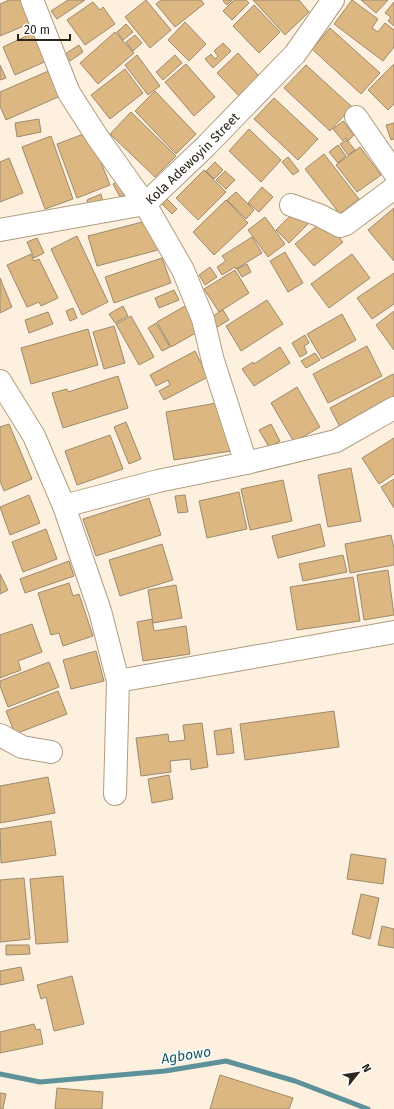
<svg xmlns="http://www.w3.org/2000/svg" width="394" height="1109" font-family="'Fira Sans',sans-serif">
<rect width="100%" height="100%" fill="#fdf0de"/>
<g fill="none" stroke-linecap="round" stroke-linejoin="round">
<path stroke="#5d929b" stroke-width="5" d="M0 1074 40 1082 165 1071 226 1061 295 1081 368 1109"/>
</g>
<path fill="#dcb781" stroke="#9d8a6f" d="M9 0H21L31 23 0 36V4Z
M68 0H85L57 19 51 11Z
M146 0 171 30 150 48 125 17Z
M161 0H201L204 4 175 27 156 4Z
M224 0H232L227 5 223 1Z
M234 0H246L249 3 232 20 223 11Z
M253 0H299L309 12 285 35Z
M352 0 378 19 372 28 378 32 385 23 394 30V47L383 61 334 24Z
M361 0H388L376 13Z
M93 2 100 10 103 7 115 24 85 45 67 20Z
M394 2V26L388 21 391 17 385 13Z
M254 5 280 32 259 53 233 26Z
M185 22 206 44 189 61 168 40Z
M126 24 133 32 123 40 117 32Z
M330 28 380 73 361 94 312 49Z
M37 31 51 59 15 75 3 47Z
M115 32 134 53 98 84 80 63Z
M135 35 142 43 133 51 126 42Z
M223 43 231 51 213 68 205 59 211 54 215 59 218 56 214 51Z
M79 45 83 52 70 61 65 54Z
M238 53 260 77 240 97 217 73Z
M137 55 160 86 148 95 125 65Z
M175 55 182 63 163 80 156 72Z
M186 64 215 97 194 116 165 82Z
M394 64V104L388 110 368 90Z
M0 65 6 78 0 80Z
M306 65 352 107 330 131 284 88Z
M53 69 65 94 6 120 0 106V92Z
M125 69 143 93 110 119 91 95Z
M155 91 196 134 176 154 135 111Z
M274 98 318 139 298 160 254 119Z
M131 112 176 156 155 177 110 134Z
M39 119 41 132 17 137 15 123Z
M343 121 354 135 348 141 346 138 343 141 333 129Z
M394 123V139L391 140 386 125Z
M249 129 281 160 261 182 229 151Z
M89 132 110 185 77 198 57 144Z
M51 136 73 199 45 209 22 147Z
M347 140 355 150 348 155 340 144Z
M338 145 346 156 338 163 329 152Z
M360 147 381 175 357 192 336 165Z
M324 154 359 199 340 214 305 169Z
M288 157 299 171 293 175 282 162Z
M9 158 23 193 0 202V162Z
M215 162 223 170 214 179 206 171Z
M204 170 226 192 198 220 176 198Z
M225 171 235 180 226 189 216 180Z
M124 178 131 191 120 197 113 184Z
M262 187 273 197 259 212 248 203Z
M236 192 254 210 246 219 227 200Z
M101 194 103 202 89 207 87 200Z
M167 199 177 209 172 214 162 204Z
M226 200 248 223 214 255 193 232Z
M394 208V261L368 230Z
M295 211 308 224 289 243 276 230Z
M265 217 285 244 268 257 248 230Z
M150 220 158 250 97 266 88 236Z
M324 220 343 242 314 266 295 244Z
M77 236 108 302 82 315 51 249Z
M252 237 262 253 236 269 235 267 222 275 217 267 226 261 222 256Z
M37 238 44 253 34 258 27 242Z
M285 252 303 283 288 292 270 261Z
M31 254 34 261 39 259 58 298 41 306 39 302 27 307 7 265Z
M352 254 370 278 329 308 311 284Z
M162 258 171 283 114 303 105 277Z
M247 264 251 272 242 277 237 269Z
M210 267 217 277 205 285 199 275Z
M235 270 249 293 219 312 204 289Z
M394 273V304L372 319 357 298Z
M0 278 12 307 0 313Z
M174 290 179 300 159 308 155 298Z
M267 300 283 324 241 351 226 326Z
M187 305 201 330 171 347 157 322Z
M123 306 128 316 115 323 109 314Z
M73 308 77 318 70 321 66 311Z
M223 310 229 320 214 329 208 319Z
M394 311V350L376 325Z
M48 312 53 324 29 333 25 320Z
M342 314 356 340 322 359 307 334Z
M131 316 154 357 139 365 116 324Z
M156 323 170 347 162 351 148 328Z
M114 326 125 363 104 369 93 332Z
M88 329 98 365 31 384 21 348Z
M305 335 309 343 304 346 307 353 300 357 292 343Z
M367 346 382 376 328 403 313 374Z
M280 347 290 363 254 386 242 369 253 362 254 364Z
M195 351 208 377 164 400 159 391 170 385 168 380 156 386 150 375Z
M315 353 320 360 306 368 301 361Z
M393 374 394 376V403L342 431 330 408Z
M118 376 128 408 63 428 52 393 67 389 68 392Z
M297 387 320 427 294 442 271 403Z
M222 402 231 451 174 460 166 412Z
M126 422 141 459 129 464 114 427Z
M9 424 32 479 4 491 0 481V427Z
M271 424 280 441 269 447 259 430Z
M110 435 123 469 77 485 65 451Z
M394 438V474L379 484 362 458Z
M351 468 361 521 328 527 318 475Z
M394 479V508L381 487Z
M283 480 292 521 250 530 241 489Z
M239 492 247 529 207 538 199 501Z
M29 495 40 523 10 535 0 507Z
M185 495 188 512 178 513 175 496Z
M149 498 161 535 96 556 83 519Z
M320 524 325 546 278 558 272 536Z
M46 529 57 559 23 572 12 542Z
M391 535 394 549V565L350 573 345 544Z
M162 544 173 580 120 596 109 560Z
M343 555 347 572 303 581 299 564Z
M69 561 74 576 25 593 20 579Z
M388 570 394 615 364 620 357 575Z
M0 574 8 590 0 594Z
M353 577 360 621 297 630 290 587Z
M69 583 73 596 79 594 93 636 63 646 59 633 51 635 38 593Z
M176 585 182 618 153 623 148 590Z
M152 619 154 631 186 626 190 654 143 661 137 622Z
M32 624 42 652 18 661 21 670 0 678V635Z
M96 651 104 681 71 689 63 660Z
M49 662 59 687 8 707 0 686V681Z
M58 691 67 714 15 734 6 711Z
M334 711 339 747 245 760 240 724Z
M202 723 208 767 191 770 190 759 170 761 171 772 141 776 136 738 168 734 169 742 185 740 183 725Z
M231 728 234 753 217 755 214 731Z
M169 775 173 799 152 803 148 779Z
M48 777 55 813 0 823V786Z
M51 821 56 855 1 863 0 829Z
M351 854 386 859 383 884 347 879Z
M63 876 68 942 36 944 30 879Z
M24 878 30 939 0 942V880Z
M361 894 379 898 370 939 352 934Z
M382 926 394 929V948L378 945Z
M6 945H29L30 954 6 955Z
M21 967 24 980 0 985V971Z
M72 976 84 1024 54 1031 46 997 41 999 37 985Z
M34 1024 36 1030 40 1029 43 1044 0 1053V1032Z
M220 1075 293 1098 289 1109H210Z
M57 1088 103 1092 102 1109H55Z
M0 1093 6 1094 3 1109H0Z"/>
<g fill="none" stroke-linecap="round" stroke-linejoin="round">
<defs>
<g id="minor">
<path d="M32 0 69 93 98 138 145 204 183 270 203 319 213 361 246 463"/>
<path d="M356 117 394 172"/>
<path d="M291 205 319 215 340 226 346 224 394 188"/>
<path id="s1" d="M0 230 145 204 206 146 295 54 333 0"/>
<path d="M0 381 34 436 64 506 100 611 118 681 115 794"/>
<path d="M64 506 158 481 246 463 336 441 394 408"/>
<path d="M118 681 394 632"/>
<path d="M0 735 22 747 51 752"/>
</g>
</defs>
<use href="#minor" stroke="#b09d81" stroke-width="24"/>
<use href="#minor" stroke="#fff" stroke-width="22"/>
</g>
<g text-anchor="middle" stroke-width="3" stroke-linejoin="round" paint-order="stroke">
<g font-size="13" fill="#2d251a" stroke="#fff">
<text dy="5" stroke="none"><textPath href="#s1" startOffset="213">Kola Adewoyin Street</textPath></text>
</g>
<g font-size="14" font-style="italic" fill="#115763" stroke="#fff">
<text transform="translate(186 1055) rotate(-9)" y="5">Agbowo</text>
</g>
</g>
<g transform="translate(358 1073) rotate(60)" stroke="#ffffff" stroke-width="3" paint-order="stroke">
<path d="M0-3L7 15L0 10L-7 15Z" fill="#2d251a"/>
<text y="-6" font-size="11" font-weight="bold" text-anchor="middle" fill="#2d251a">N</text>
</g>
<path d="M18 34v6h52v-6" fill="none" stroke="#2d251a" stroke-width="2"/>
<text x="24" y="34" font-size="12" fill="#2d251a" stroke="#ffffff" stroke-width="3" paint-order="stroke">20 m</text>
</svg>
